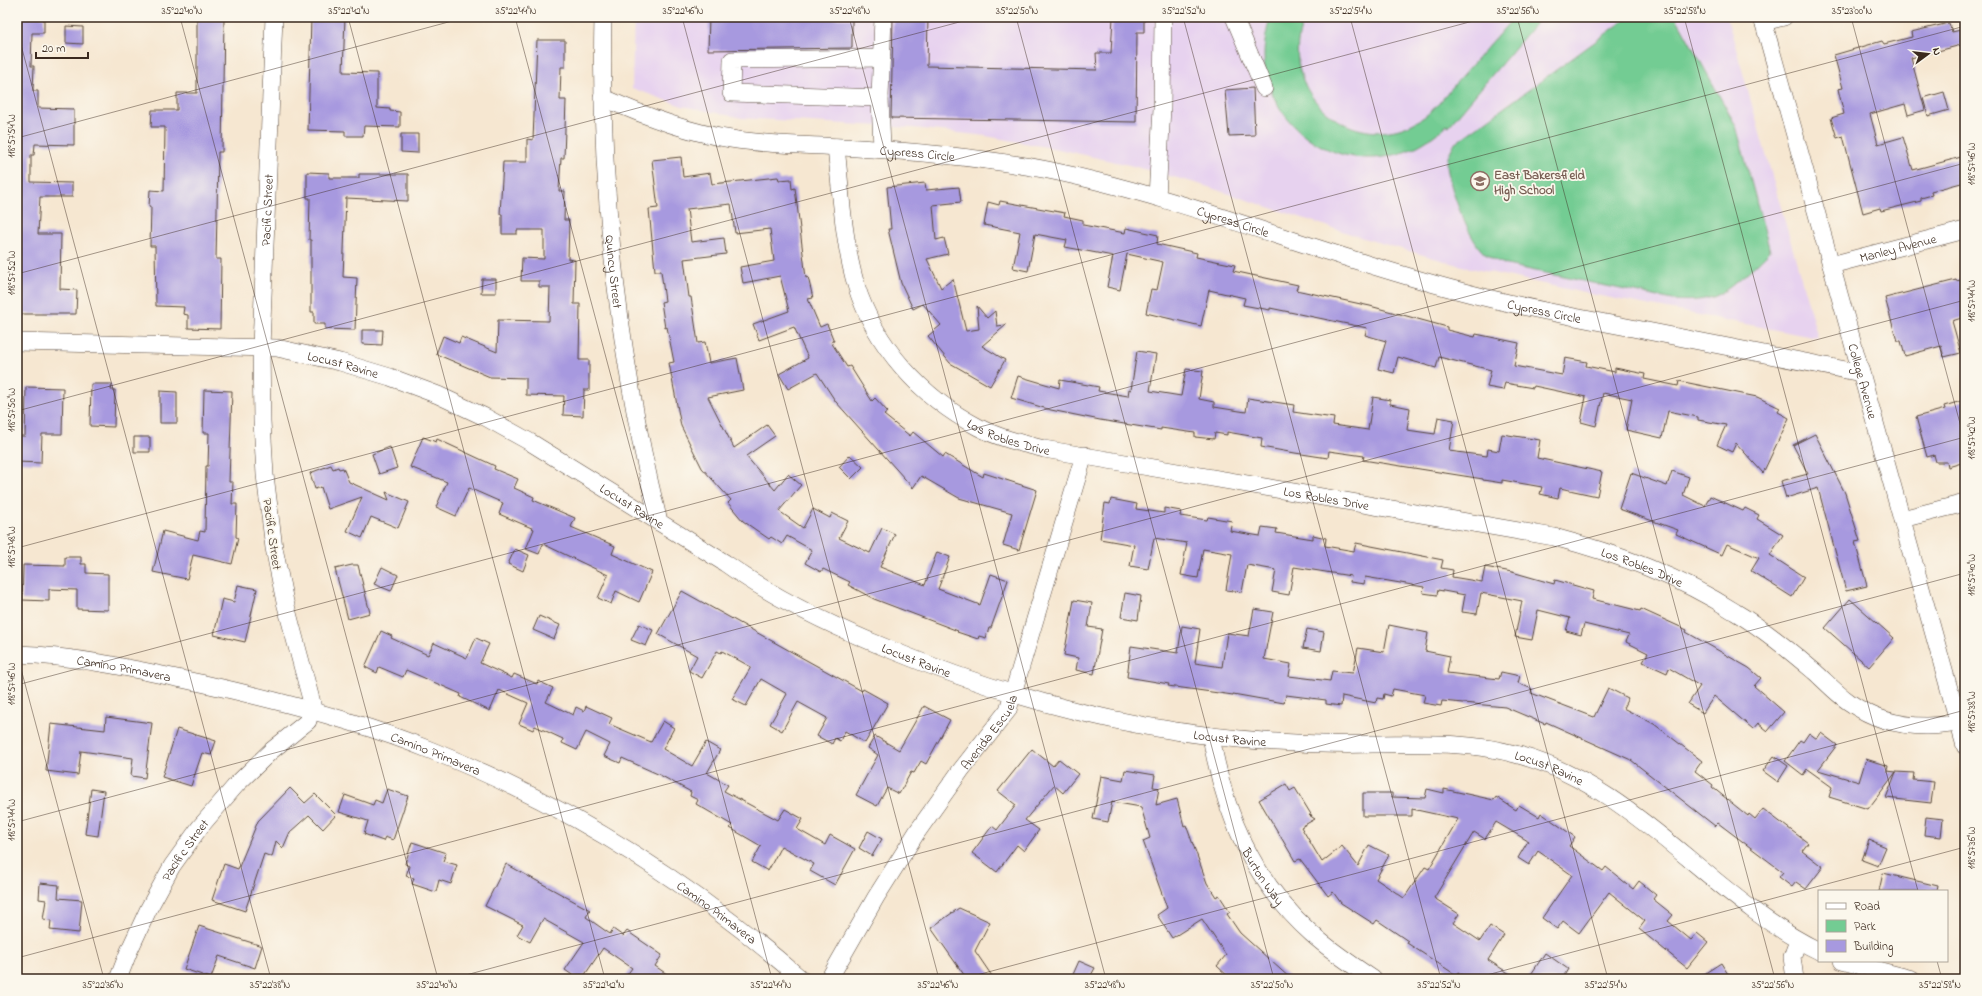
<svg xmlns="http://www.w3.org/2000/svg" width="1982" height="996" font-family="'Indie Flower',sans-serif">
<rect width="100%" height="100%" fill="#fbf7ec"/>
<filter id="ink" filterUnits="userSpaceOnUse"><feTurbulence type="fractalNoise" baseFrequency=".025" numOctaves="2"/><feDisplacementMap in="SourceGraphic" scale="8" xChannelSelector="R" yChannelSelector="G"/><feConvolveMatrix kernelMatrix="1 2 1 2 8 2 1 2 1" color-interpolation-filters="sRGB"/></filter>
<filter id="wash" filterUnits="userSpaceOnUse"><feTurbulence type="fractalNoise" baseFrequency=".012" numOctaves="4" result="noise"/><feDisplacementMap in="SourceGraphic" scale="16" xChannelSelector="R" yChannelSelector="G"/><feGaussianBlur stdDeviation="0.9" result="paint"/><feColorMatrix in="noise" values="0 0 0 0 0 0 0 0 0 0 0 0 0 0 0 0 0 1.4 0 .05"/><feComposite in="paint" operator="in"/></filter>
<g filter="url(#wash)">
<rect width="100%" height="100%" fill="#f6e7d1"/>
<path fill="#e7d2ef" d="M634 17H1727L1818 338 1580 292 1466 267 1363 238 1199 184 1129 165 1058 149 986 136 914 128 742 118 682 106 632 88Z"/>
<path fill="#73cc93" stroke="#577b58" d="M1270 17H1305C1299 31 1296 46 1298 61 1305 114 1364 148 1412 124 1432 115 1442 99 1456 83 1475 61 1495 39 1514 17H1541L1449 126 1447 125C1430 140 1412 152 1389 156 1327 169 1265 119 1264 56 1264 42 1267 30 1270 17Z
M1629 17H1676L1736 126 1770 251C1758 263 1727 293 1713 297 1699 301 1687 301 1673 300L1507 265C1500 262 1491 259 1485 254 1469 241 1448 185 1447 164 1447 157 1451 150 1454 144Z"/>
<g id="blocks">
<path fill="#a799df" d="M17 17H44V33H32L31 66H34L33 91H38V108L74 109V145L35 144 34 155H31V182L72 183V197H40L38 234H61L60 289 77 290 76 314H17Z
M197 17H224L222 152H218L217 212 216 259H221L220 329 188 328V315L183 314 184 307 156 306 155 246H150L151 207H149L150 190 164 191 165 127H151L152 110H177V93H197Z
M311 17H345L343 72 377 73V108L390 109V111L400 112V127L364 126 363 136H345V131L308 130Z
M709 17 852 19V48L708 50Z
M893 17H928L927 66 1097 70 1096 53H1111L1113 17H1144V32H1137L1136 122 891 118Z
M1949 23 1952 32 1965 29V44L1911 58 1925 110 1908 115 1905 104 1870 114 1878 144 1903 137 1913 170 1965 156V182L1931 191 1932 195 1921 198V201L1881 211 1880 208 1863 213 1843 136 1837 138 1831 118 1844 114 1838 89 1843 88 1834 55 1882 41 1884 44 1912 37 1911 32Z
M66 26 83 27V44L66 43Z
M537 40H565V67H561L560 100H566L564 158H561L559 191H565L564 220H569L568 259 575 260 574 304H580L579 360H589V390H584L583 416 563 415 564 396 526 395V378L490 377 436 354 443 336 459 343 461 337 497 352 498 320 549 321 550 287H539V281H521L522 258 544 259V230H517V234H502V214H500L503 162H527V139L533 140Z
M1253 88 1255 135 1229 136 1225 90Z
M1944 92 1949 110 1928 116 1923 98Z
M401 134H418V153L401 152Z
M681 157 683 177 710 173 712 184 778 177 779 180 791 179 792 189 795 188 806 278 808 277 813 298 808 299 820 327 827 324 834 341 831 342 847 367 850 366 872 401 875 398 888 412 884 415 910 436 913 432 943 457 945 454 983 477 984 473 1037 490 1019 550 1003 545 1012 513 959 498 921 476 913 488 836 402 817 373 788 389 779 374 808 358 794 327 759 340 753 324 789 311 780 276 743 283 740 267 774 261 770 229 735 233 731 204 687 209 691 242 724 238 726 254 684 259 689 297H691L698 343 705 342 709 363 737 358 743 390 708 397 734 448 767 425 775 436 746 456 775 490 788 474 801 485 779 511 803 528 813 509 830 518 832 513 848 521 839 538 870 553 882 528 895 534 880 567 925 585 937 552 950 557 938 589 980 605 991 574 1008 580 991 628H989L986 638 979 636 978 639 957 632 958 631 874 599 848 585 850 582 823 569 821 572 805 563 812 550 787 536 782 544 771 537 769 539 743 521 728 503 731 500 702 468 681 426 669 363 674 362 667 327 665 328 661 302 665 301 661 271H655L649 209 658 208 652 160Z
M307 172 329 173V178H359V174H408V201L346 198 343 277 357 278 355 330 325 329V324H314V312H311V240H309L310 198H307Z
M925 183 926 190 959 187 961 202 933 205 936 240 944 238 948 254 927 259 941 288 953 279 966 331 979 329 977 306 987 318 995 311 997 326 1006 325 982 346 1005 360 990 386 950 363 928 336 941 325 923 304 913 309 901 283 888 229H891L887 187Z
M1000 201 1065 213 1064 216 1083 220V225L1125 233 1126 228 1158 235 1157 244 1197 253 1196 257 1235 265 1233 271 1298 285 1296 290 1370 306 1447 327V330L1475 337 1476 334 1519 343 1514 366 1562 375 1565 358 1587 362 1586 366 1615 372V368L1645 374 1644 379 1678 386 1679 381 1757 397 1780 408 1778 412 1789 418 1763 473 1736 443 1732 452 1717 445 1726 425 1698 420V417L1668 411 1662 438 1626 430 1632 399 1603 393 1596 426 1581 422 1586 397 1534 386 1533 388 1505 383 1503 390 1487 387 1491 370 1439 357 1436 368 1398 357 1394 373 1378 369 1386 341 1365 335 1367 328 1270 308V310L1243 305 1245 298 1209 290 1201 326 1146 313 1151 289 1157 290 1163 262 1127 254 1120 290 1107 287 1113 256 1065 247 1067 240 1035 234 1028 271 1013 268 1020 232 984 225 988 202 999 205Z
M482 279H496V293H481Z
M1956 280V281L1961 280 1962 283 1965 282V317L1952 321 1961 353 1944 357 1941 346 1905 356 1901 341H1898L1896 334H1895L1885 298Z
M362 330H383L382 345 362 344Z
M1137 351 1156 354 1150 391 1181 396 1186 369 1203 371 1199 399 1214 402V407L1246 412 1248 398 1294 405 1293 412 1334 418 1333 425 1368 430 1373 397 1390 400V404L1410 408 1407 430 1435 434 1438 417 1454 420 1449 451 1487 456 1488 449 1499 451 1502 434 1540 440 1537 458 1602 472 1597 496 1560 488 1558 498 1540 494 1542 487 1502 480V483L1483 480V479L1363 460 1364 456 1329 451 1328 458 1295 453 1261 447 1262 438 1227 432V435L1215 433 1214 439 1195 437V433L1161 428V430L1100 420 1051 410 1011 398 1018 376 1059 388 1060 380 1099 387 1098 391 1128 396 1129 389 1131 390Z
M91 384H112L111 390H115L114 427 90 426Z
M26 387 63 388 62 434H42L41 463 17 462V436H25Z
M204 390 232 391 229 482H233L232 504H237L236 537 238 538 232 564 193 555 187 579 153 572 163 531 198 540 200 531 205 532 206 466H208L209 433H203Z
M160 391 177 392V423H160Z
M1965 400V462L1948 467 1947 462H1936L1934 455 1927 457 1916 417 1945 409 1944 406Z
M1815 434 1845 493 1860 541 1855 542 1867 586 1846 591 1818 488 1786 498 1781 481 1808 474 1793 445Z
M134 437H150V452H134Z
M423 437 436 442 437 439 495 466 494 469 518 479 514 488 534 497 533 500 575 518 571 527 615 546 612 554 652 572 639 602 616 591 611 604 598 598 608 575 543 544 539 554 526 549 534 529 499 514 503 503 469 488 456 516 436 507 447 482 410 467Z
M390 447 397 468 379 474 372 454Z
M850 455 863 467 851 479 839 467Z
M331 465 333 469 338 467 339 469 343 468 349 482 389 500 386 492 409 502 398 528 371 517 362 538 347 531 362 497 328 509 321 487 315 489 310 473Z
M1672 471 1689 477 1683 495 1705 506 1710 496 1743 511 1745 508 1759 515 1757 519 1783 535 1770 555 1804 577 1792 597 1751 571 1759 558 1727 544 1722 555 1676 534 1678 530 1619 509 1631 473 1667 486Z
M1111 499 1137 504 1136 509 1164 513V508L1181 511 1180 516 1207 520 1208 517 1232 521 1230 531 1260 536 1262 527 1277 529 1276 533 1313 539V535L1326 538 1325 546 1354 551 1356 543 1443 560 1441 568 1453 570 1452 577 1482 582 1485 567 1512 572 1554 584 1555 580 1594 591 1592 599 1640 611 1641 609 1687 630 1686 632 1749 668 1761 678 1754 686 1784 712 1768 731 1758 723 1753 729 1714 696 1703 713 1688 704 1700 686 1669 668 1667 673 1643 662 1648 653 1626 642 1629 635 1584 624 1581 635 1566 631 1570 618 1538 610 1532 640 1515 637 1522 601 1481 593 1477 614 1462 612 1465 595 1438 590 1437 595 1423 593 1424 587 1365 577 1364 584 1350 582 1351 576 1294 567 1289 595 1272 592 1276 570 1247 565 1242 592 1226 590 1232 554 1203 549 1198 578 1181 575 1187 543 1154 538 1148 569 1130 566 1134 545 1100 539 1105 503 1110 504Z
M515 549 529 555 523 571 508 564Z
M65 557H81V564H86V573L108 574V610L77 609V590L49 589V601L22 600 23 565 65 566Z
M352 565H358L370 613 348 619 335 569Z
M382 567 398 575 391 591 374 584Z
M238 585 257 589 245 642 214 635 222 599 234 602Z
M682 591 862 691 863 689 888 703 865 743 845 731 840 741 835 738 832 744 817 736 827 718 798 702 782 731 770 724 787 694 761 679 746 706 732 699 751 667 722 651 721 653 717 651 702 678 689 671 697 656 658 634Z
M1125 593 1141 596 1138 620 1121 617Z
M1850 599 1894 638 1869 667 1825 628Z
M1074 600 1092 603 1088 627 1102 629 1094 674 1076 670 1078 658 1064 655Z
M1254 609 1273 612 1264 659 1291 664 1289 676 1330 681 1332 671 1353 673 1358 648 1384 652 1389 625 1428 633 1425 651 1450 656 1447 673 1499 679 1501 672 1520 676 1518 683 1532 689 1531 693 1594 717 1608 688 1628 698 1623 708 1654 724 1702 761 1695 771 1713 785 1712 787 1748 816 1749 814 1755 819 1763 809 1808 843 1802 851 1823 867 1806 889 1796 882 1792 887 1779 877 1783 872 1718 823 1715 826 1631 760 1546 722 1545 724 1505 707 1442 701 1441 706 1423 703 1425 695 1393 689 1391 696 1384 694 1383 699 1377 698 1376 703 1342 696 1341 706 1326 704V700L1286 695 1284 703 1233 694V695L1168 686 1169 684 1127 677 1131 646 1178 653 1182 626 1200 629 1195 663 1222 667 1227 633 1249 636Z
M539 616 560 625 554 639 533 630Z
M639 624 653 630 646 646 631 640Z
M1307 629 1324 632 1321 651 1303 648Z
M381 631 392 636 391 638 428 655 434 643 467 658 476 638 489 644 480 663 512 678 514 674 537 684 538 681 553 688 546 702 573 715 576 707 584 711 586 706 612 718 609 724 651 742 663 721 674 728 663 749 692 766 706 742 720 750 707 773 728 785 724 791 778 820 785 809 803 819 797 829 825 845 830 835 855 849 835 885 810 871 814 864 781 846 768 871 752 862 761 846 730 828 732 825 696 804 698 800 690 796 691 792 660 775 622 758 620 763 604 756 610 744 586 732 577 750 562 743 563 739 535 726 533 730 519 724 528 703 499 690 490 711 460 697 461 694 406 670 403 677 379 667 377 673 365 667Z
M924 706 950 720 926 764 921 761 914 773 911 772 899 794 887 788 877 806 856 795 878 755 868 748 875 736 899 750Z
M106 717 152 723 145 778 131 776 133 758 81 751 78 775 46 771 51 724 105 730Z
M177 729 216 741 211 755 202 753 191 786 162 777Z
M1809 733 1817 739 1821 733 1837 745 1818 770 1859 782 1866 759 1888 766 1887 771 1896 772 1868 809 1829 797 1832 787 1807 769 1803 775 1785 761 1800 740 1803 742Z
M1032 749 1053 766 1059 759 1078 774 1063 793 1054 785 1025 820 1039 830 1024 851 1017 845 997 872 972 853 992 826 997 830 1016 805 998 791Z
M1774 756 1788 766 1778 782 1763 771Z
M1125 770 1155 775 1153 787 1159 788 1156 805 1177 799 1184 826 1186 825 1207 883 1216 897 1219 895 1230 912 1227 914 1240 933 1291 979H1231L1217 966 1226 955 1202 919 1172 938 1157 915 1167 908 1143 841 1150 838 1141 807 1112 802 1108 822 1093 819 1101 776 1123 780Z
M1896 772 1914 773 1913 780 1934 782 1931 803 1886 798Z
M1286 784 1290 791 1295 788 1312 816 1309 815 1315 819 1301 827 1322 862 1342 846 1358 866 1369 845 1389 855 1376 879 1404 898 1425 867 1429 869 1458 819 1412 809V816H1363V793H1392V797L1425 798 1427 789 1444 793V789L1494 800 1496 797 1516 810 1519 805 1539 817 1541 813 1575 837 1569 846 1603 871 1606 867 1633 889 1639 881 1656 895 1653 899 1673 915 1668 921 1691 940 1697 933 1708 942 1687 968 1639 929 1645 921 1609 892 1579 933 1563 921 1557 929 1542 918 1572 875 1538 851 1529 865 1518 858 1528 841 1496 822 1485 839 1474 832 1434 898 1459 914 1453 923 1480 941 1490 926 1504 935 1488 960 1518 979H1468L1458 972 1456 975 1407 943 1408 941 1377 920 1374 924 1341 903 1333 892 1328 896 1300 859 1295 861 1259 800Z
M290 788 305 803 315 794 336 815 323 829 309 815 290 832 283 848 276 841 272 857 264 854 245 911 212 900 224 864 238 869 258 821Z
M91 789 104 791 98 836 85 834Z
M387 789 408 796 393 840 385 837 383 841 364 834 368 821 339 812 345 795 373 805 375 800 382 803Z
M1926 817 1943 819 1941 837 1924 835Z
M868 831 882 839 872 856 859 848Z
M1869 840 1886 847 1878 866 1862 860Z
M412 842 446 853 443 861 457 865 451 884 439 880 436 892 412 884 414 878 406 876 409 866 405 864Z
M506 864 590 910 586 917 610 934 613 929 623 936 627 931 662 955 655 966 674 979H624L632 968 603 948 582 979H578L565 970 584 942 543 919 530 942 517 935 523 925 485 906Z
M1883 873 1938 886 1937 891H1879Z
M40 883 59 885 58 898 82 900 79 933 50 930 51 920 43 919 46 900 39 899Z
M959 908 990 922 975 951 994 979H967L931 928Z
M199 926 262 946 255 968 219 956 211 978 184 969Z
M1545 953 1568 969 1562 979H1528Z
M1079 961 1095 968 1089 979H1071Z
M1721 963 1731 979H1696Z"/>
</g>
</g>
<g filter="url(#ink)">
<use href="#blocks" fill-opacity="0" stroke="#574639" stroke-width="1"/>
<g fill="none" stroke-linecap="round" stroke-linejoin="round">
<defs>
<g id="minor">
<path id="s1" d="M603 17C599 188 618 356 659 522"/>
<path d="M1234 17 1264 88"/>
<path id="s2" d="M1762 17 1965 746"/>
<path d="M1763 22 1784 17"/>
<path id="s3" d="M602 97C644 116 686 132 731 139 768 145 805 145 842 147 911 151 980 157 1048 170 1189 199 1321 255 1460 291 1516 306 1574 317 1632 328 1708 343 1785 358 1861 373"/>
<path d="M880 98 731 93 732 60 882 58"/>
<path id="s4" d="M836 147C841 192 843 241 856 285 875 346 921 397 978 427 999 438 1021 443 1044 449L1554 537C1618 554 1679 576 1735 612 1764 629 1790 651 1815 672 1826 682 1837 694 1849 702 1882 726 1919 730 1959 723"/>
<path d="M882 149 880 98 883 17"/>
<path d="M1157 197 1162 108 1163 17"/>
<path id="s5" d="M1831 265 1965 230"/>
<path id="s6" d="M17 342 277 348 340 362 390 377 438 395 485 417 530 442 725 563C775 599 832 626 889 649 1012 700 1143 734 1277 742 1309 744 1341 745 1373 744 1421 744 1468 741 1515 754 1636 785 1710 898 1819 951"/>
<path d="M1902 519 1965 503"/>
<path id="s7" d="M17 654C80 656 144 671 205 684 281 701 358 721 430 750 567 804 690 882 801 979"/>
<path id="s8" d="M1211 736C1224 813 1252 880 1312 934 1331 951 1352 965 1373 979"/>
<path d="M1842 961 1912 979"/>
<path id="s9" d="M118 979 129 951 149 908 172 866 200 827 237 784 271 751 308 721 312 703 285 602 274 548 265 475 262 421 261 347 274 17"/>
<path id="s10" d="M829 979 876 897 917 832 961 770 1008 710 1084 455"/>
<path d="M1795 979 1792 957 1798 941"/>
</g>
</defs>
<use href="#minor" stroke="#574639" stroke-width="18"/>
<use href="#minor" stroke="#fff" stroke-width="17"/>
</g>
</g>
<path fill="none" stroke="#3b2a1e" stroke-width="1" stroke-opacity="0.45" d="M180 17 438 979M348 17 605 979M515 17 772 979M682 17 939 979M849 17 1106 979M1016 17 1274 979M1183 17 1441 979M1350 17 1608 979M1517 17 1775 979M1684 17 1918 891M1851 17 1965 442M17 30 271 979M17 138 467 17M17 274 978 17M17 411 1488 17M17 548 1965 26M17 654 104 979M17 685 1965 163M17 822 1965 300M17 958 1965 437M1937 961 1942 979M451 979 1965 573M962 979 1965 710M1472 979 1965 847"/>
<defs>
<symbol id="school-ring" viewBox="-11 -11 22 22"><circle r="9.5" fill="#fbf7ec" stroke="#8d6e63" stroke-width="1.5"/><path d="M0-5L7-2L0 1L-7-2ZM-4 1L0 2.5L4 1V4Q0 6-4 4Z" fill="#8d6e63"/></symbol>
</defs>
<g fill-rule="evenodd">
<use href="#school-ring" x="1469" y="170" width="22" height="22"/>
</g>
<g text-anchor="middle" stroke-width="3.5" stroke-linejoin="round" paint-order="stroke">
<g font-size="13" fill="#3b2a1e" stroke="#fbf7ec">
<text dy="5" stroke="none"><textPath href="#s3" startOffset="323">Cypress Circle</textPath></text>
<text dy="5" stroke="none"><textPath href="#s9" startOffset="842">Pacific Street</textPath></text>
<text dy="5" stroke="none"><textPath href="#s3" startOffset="647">Cypress Circle</textPath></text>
<text dy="5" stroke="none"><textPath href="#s5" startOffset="69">Manley Avenue</textPath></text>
<text dy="5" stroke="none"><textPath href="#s1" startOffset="255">Quincy Street</textPath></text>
<text dy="5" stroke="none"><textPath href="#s3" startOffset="971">Cypress Circle</textPath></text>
<text dy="5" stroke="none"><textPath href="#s6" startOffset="328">Locust Ravine</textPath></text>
<text dy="5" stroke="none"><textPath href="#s2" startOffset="378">College Avenue</textPath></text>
<text dy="5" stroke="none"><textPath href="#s4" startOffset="364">Los Robles Drive</textPath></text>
<text dy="5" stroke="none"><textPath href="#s4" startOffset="688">Los Robles Drive</textPath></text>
<text dy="5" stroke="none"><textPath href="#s6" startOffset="652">Locust Ravine</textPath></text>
<text transform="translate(273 534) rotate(82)" y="5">Pacific Street</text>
<text dy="5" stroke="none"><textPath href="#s4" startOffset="1012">Los Robles Drive</textPath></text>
<text dy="5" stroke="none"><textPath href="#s6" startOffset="976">Locust Ravine</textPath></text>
<text dy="5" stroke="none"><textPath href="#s7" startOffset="108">Camino Primavera</textPath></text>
<text dy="5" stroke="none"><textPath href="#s10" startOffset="295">Avenida Escuela</textPath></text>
<text dy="5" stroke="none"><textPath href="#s6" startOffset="1300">Locust Ravine</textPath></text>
<text dy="5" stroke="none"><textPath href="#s7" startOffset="432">Camino Primavera</textPath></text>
<text dy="5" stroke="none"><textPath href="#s6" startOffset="1623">Locust Ravine</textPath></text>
<text dy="5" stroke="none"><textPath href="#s9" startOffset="146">Pacific Street</textPath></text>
<text dy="5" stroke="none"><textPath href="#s8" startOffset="151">Burton Way</textPath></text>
<text dy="5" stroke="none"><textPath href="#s7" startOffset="756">Camino Primavera</textPath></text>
</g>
<g font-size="13" font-weight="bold" fill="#785e54" stroke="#fbf7ec" text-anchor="start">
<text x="1494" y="179">East Bakersfield<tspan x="1494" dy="15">High School</tspan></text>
</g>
</g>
<rect width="1982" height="996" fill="none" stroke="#fbf7ec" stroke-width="44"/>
<rect x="1818" y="890" width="130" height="72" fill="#fbf7ec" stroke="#aea59a"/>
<rect x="1826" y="903" width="20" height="6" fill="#ffffff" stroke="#aea59a"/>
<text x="1854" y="910" font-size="12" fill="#3b2a1e">Road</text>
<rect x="1826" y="920" width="20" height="12" fill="#73cc93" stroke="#aea59a"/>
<text x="1854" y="930" font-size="12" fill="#3b2a1e">Park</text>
<rect x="1826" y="940" width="20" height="12" fill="#a799df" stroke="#aea59a"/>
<text x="1854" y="950" font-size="12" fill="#3b2a1e">Building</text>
<g transform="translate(1928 54) rotate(75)" stroke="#fbf7ec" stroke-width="3" paint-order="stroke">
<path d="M0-3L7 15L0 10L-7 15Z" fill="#3b2a1e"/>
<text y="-6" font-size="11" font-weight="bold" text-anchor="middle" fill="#3b2a1e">N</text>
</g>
<path d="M36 52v6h52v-6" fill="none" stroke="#3b2a1e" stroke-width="2"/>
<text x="42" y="52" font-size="12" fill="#3b2a1e" stroke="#fbf7ec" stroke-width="3" paint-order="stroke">20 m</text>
<rect x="22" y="22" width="1938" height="952" fill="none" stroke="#3b2a1e" stroke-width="1.5"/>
<g font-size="10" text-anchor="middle" fill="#3b2a1e">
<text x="182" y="14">35°22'40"N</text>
<text x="349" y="14">35°22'42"N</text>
<text x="516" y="14">35°22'44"N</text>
<text x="683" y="14">35°22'46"N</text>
<text x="850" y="14">35°22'48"N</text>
<text x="1017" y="14">35°22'50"N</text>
<text x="1184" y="14">35°22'52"N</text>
<text x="1351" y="14">35°22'54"N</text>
<text x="1518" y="14">35°22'56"N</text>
<text x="1685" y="14">35°22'58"N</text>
<text x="1852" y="14">35°23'00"N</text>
<text transform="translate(11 136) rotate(-90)" y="4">118°57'54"W</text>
<text transform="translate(1971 164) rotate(-90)" y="4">118°57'46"W</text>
<text transform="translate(11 273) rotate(-90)" y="4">118°57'52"W</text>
<text transform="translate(1971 301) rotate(-90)" y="4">118°57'44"W</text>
<text transform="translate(11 410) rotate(-90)" y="4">118°57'50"W</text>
<text transform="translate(1971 438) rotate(-90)" y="4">118°57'42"W</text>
<text transform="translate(11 547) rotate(-90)" y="4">118°57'48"W</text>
<text transform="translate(1971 575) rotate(-90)" y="4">118°57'40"W</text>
<text transform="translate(11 684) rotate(-90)" y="4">118°57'46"W</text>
<text transform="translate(1971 712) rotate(-90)" y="4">118°57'38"W</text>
<text transform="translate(11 820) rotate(-90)" y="4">118°57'44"W</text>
<text transform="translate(1971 848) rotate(-90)" y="4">118°57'36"W</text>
<text x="103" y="988">35°22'36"N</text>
<text x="270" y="988">35°22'38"N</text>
<text x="437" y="988">35°22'40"N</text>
<text x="604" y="988">35°22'42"N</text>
<text x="771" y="988">35°22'44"N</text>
<text x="938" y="988">35°22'46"N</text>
<text x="1105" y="988">35°22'48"N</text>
<text x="1272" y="988">35°22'50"N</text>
<text x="1439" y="988">35°22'52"N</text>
<text x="1606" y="988">35°22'54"N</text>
<text x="1773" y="988">35°22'56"N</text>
<text x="1940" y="988">35°22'58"N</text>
</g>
</svg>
